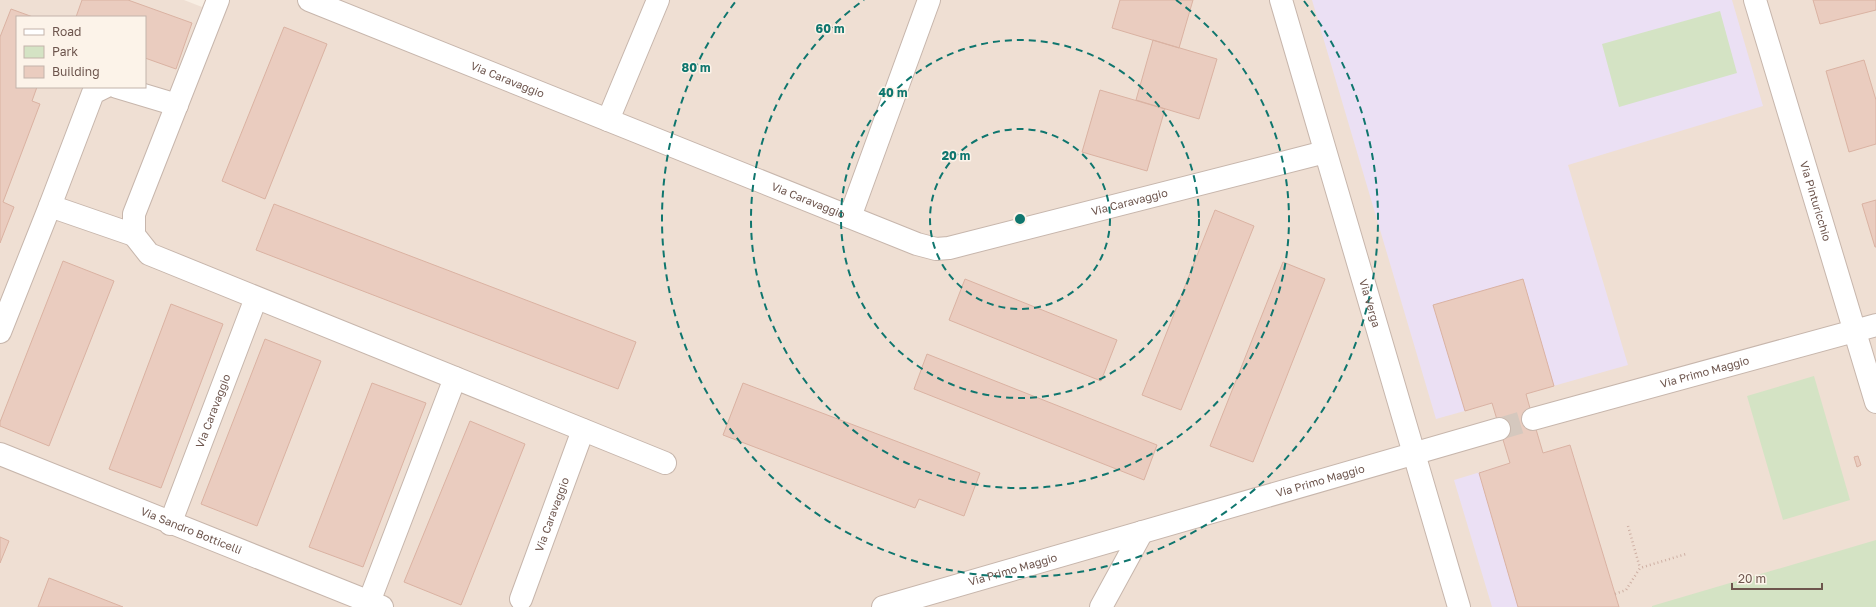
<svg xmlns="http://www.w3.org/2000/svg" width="1876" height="607" font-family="'Golos Text',sans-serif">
<rect width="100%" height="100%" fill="#f8eee3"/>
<path fill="#efdfd3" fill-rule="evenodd" d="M0 0H184L202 7 205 0H1876V607H0ZM17 17H145V87H17Z"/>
<path fill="#ebe0f4" d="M1312 0H1732L1763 106 1568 165 1628 365 1436 419Z
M1570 445 1619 607H1492L1454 480Z"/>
<path fill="#d4e3c4" d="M1720 11 1737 73 1619 107 1602 44Z
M1814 376 1850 500 1783 520 1747 396Z
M1876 540V607H1652V606Z"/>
<path fill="#eaccbf" stroke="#dab2a2" d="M82 0H128L192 23 176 69 145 58V17H76Z
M1120 0H1193L1179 48 1112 28Z
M1813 0H1876V10L1820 24Z
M11 9 33 17H17V87H37L32 101 40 104 3 202 14 207 0 243V37Z
M284 27 327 44 265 199 222 181Z
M1153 40 1217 59 1199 119 1136 100Z
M1864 60 1876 100V144L1849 152 1826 71Z
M1100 90 1165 109 1147 171 1082 152Z
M1876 200V247H1875L1862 204Z
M274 204 636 342 618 389 256 250Z
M1215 210 1254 226 1181 410 1142 395Z
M63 261 114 281 49 446 0 426V422Z
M1283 262 1325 279 1253 462 1210 446Z
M965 279 1117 340 1101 381 949 320Z
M1523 279 1554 386 1526 394 1533 419 1543 453 1570 445 1619 607H1518L1479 473 1510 463 1492 403 1465 411 1433 305Z
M171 304 223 324 161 488 109 469Z
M265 339 321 361 257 526 201 504Z
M927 354 1157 445 1144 480 914 389Z
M372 383 426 403 363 567 309 547Z
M743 383 980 473 964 516 919 499 915 508 723 435Z
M470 421 525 444 461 605 404 582Z
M1858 456 1861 465 1857 467 1854 457Z
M0 537 9 541 0 563Z
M49 578 123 607H38Z"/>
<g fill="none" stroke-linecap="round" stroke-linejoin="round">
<path stroke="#d5c8be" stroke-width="22" stroke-dasharray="22 11" stroke-linecap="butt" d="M1499 429 1533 419"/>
<defs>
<g id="minor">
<path d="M218 0 134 214V235L149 254 665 463"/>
<path id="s1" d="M309 0 917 244 936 249 949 248 1325 152"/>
<path id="s2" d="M1281 0 1459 607"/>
<path id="s3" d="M1755 0 1876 402"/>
<path d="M117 87 177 105"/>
<path d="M608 120 658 0"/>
<path d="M50 206 93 93 105 87"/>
<path d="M850 217 929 0"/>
<path d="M0 332 50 206 134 235"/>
<path id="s4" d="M1533 419 1876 325"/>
<path id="s5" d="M0 454 382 607"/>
<path id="s6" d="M170 524 256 298"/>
<path id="s7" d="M521 599 583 430"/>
<path d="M369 602 455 378"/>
<path id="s8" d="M883 607 1499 429"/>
<path d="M1101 607 1142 532"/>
</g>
</defs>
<use href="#minor" stroke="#c7b6ac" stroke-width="24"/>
<path stroke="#ceafa3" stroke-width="2.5" stroke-dasharray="1 3" stroke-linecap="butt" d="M1628 526 1640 568
M1615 594 1626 590 1640 568 1686 554"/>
<use href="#minor" stroke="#fff" stroke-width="22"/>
</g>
<g fill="none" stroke="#0f766e" stroke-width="2" stroke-dasharray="7 5">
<circle cx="1020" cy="219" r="90"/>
<circle cx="1020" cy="219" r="179"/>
<path d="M1176 0A269 269 0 1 1 864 0"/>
<path d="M1304 1A358 358 0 1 1 736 1"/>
</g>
<g text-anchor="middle" stroke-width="3" stroke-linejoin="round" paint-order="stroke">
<g font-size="11" fill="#6d554d" stroke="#fcf3e9">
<text dy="4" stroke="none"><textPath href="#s1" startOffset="214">Via Caravaggio</textPath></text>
<text dy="4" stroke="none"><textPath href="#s1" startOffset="538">Via Caravaggio</textPath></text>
<text dy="4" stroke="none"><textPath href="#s3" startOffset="210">Via Pinturicchio</textPath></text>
<text dy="4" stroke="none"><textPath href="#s1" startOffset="874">Via Caravaggio</textPath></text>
<text dy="4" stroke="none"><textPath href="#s2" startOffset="316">Via Verga</textPath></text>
<text dy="4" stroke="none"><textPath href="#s4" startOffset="178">Via Primo Maggio</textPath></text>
<text dy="4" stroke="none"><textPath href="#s6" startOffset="121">Via Caravaggio</textPath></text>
<text dy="4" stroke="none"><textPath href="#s8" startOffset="455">Via Primo Maggio</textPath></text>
<text dy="4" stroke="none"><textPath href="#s7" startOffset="90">Via Caravaggio</textPath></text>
<text dy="4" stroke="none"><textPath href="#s5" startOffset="206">Via Sandro Botticelli</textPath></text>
<text dy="4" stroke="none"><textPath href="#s8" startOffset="135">Via Primo Maggio</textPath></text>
</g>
</g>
<circle cx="1020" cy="219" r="6" fill="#0f766e" stroke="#fcf3e9" stroke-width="2"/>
<g font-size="12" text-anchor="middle" font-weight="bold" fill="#0f766e" stroke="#fcf3e9" stroke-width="3" stroke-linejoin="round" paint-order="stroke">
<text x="830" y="33">60 m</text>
<text x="696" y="72">80 m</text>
<text x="893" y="97">40 m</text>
<text x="956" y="160">20 m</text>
</g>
<rect x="16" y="16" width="130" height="72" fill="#fcf3e9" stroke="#c3b4ab"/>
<rect x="24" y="29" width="20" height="6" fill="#ffffff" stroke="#c3b4ab"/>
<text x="52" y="36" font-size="12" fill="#6d554d">Road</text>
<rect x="24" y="46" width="20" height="12" fill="#d4e3c4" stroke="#c3b4ab"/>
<text x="52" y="56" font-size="12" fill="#6d554d">Park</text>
<rect x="24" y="66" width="20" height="12" fill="#eaccbf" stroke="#c3b4ab"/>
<text x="52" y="76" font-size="12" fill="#6d554d">Building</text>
<path d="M1732 583v6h90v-6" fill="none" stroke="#6d554d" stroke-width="2"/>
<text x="1738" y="583" font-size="12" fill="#6d554d" stroke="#fcf3e9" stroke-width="3" paint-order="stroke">20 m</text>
</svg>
